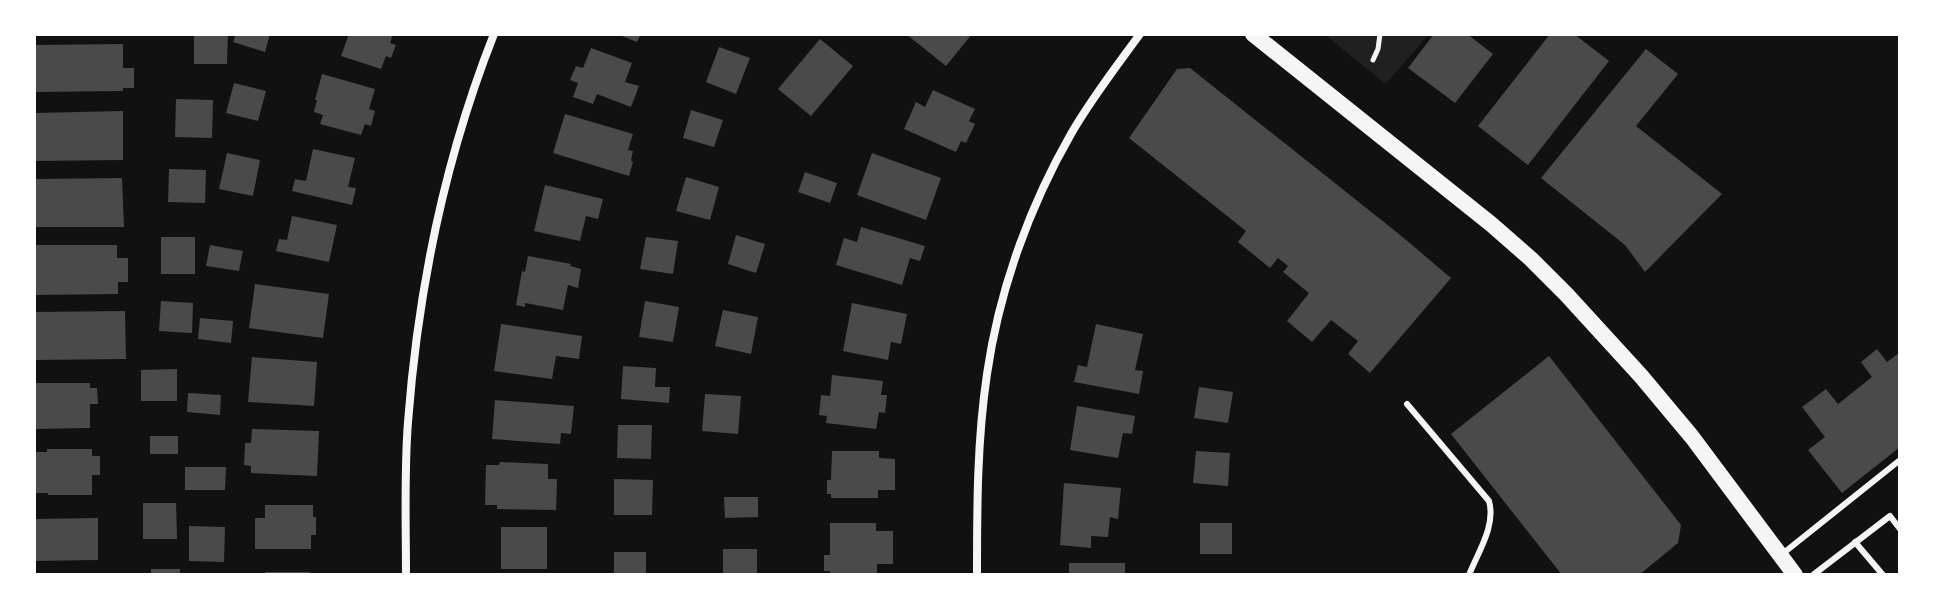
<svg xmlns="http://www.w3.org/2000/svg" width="1934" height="609" font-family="'Public Sans',sans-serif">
<rect width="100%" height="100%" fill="#111"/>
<path fill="#202020" d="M1324 34H1429L1386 84Z"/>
<path fill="#4a4a4a" d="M194 34H228L227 64H194Z
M236 34H270L265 52 233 42Z
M349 34H393L390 43 396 45 391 58 386 56 381 69 341 56Z
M617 34H641L637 42Z
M906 34H972L946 66Z
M1434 34H1467L1493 54 1455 103 1408 68Z
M1550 34H1574L1609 61 1528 165 1478 126Z
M820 39 853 66 811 116 778 89Z
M123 44V68H134V88H123V91L34 92V45Z
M719 47 750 58 736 94 706 82Z
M591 48 632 63 625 82 639 86 631 107 597 94 593 104 573 97 578 83 570 80 576 66 583 68Z
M1646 49 1678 74 1636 126 1722 194 1645 272 1625 245 1541 178Z
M1190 68 1399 234 1451 278 1370 373 1348 354 1358 341 1331 320 1312 342 1287 321 1309 293 1283 272 1288 266 1278 258 1270 268 1238 242 1246 231 1129 138 1177 69Z
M322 74 375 89 369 109 375 111 371 126 365 124 361 135 320 124 323 115 314 112 317 100H315Z
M234 83 266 91 258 121 226 113Z
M933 90 975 109 969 121 975 124 966 143 961 141 956 152 904 129 916 102 925 107Z
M176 99 213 100 212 138 175 137Z
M691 110 723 120 714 147 683 138Z
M123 111V160L34 161V113Z
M565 114 633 134 628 150 633 151 631 160 633 162 629 176 553 153Z
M313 149 355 158 348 187 356 188 352 205 292 191 295 179 306 181Z
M227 153 260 160 253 196 219 189Z
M872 153 941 178 926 220 857 195Z
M169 169 206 170 205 203 168 202Z
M805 172 837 183 830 203 798 192Z
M686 177 719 187 710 220 676 211Z
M122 178 124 227H34V179Z
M545 185 603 199 598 219 586 216 580 241 534 231Z
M292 216 337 225 329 262 276 251 279 239 287 240Z
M861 227 925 246 920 261 910 258 902 285 836 265 844 238 857 242Z
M736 235 765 244 756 273 728 264Z
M161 237H195V274H161Z
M646 237 678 241 673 274 640 269Z
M34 245H117V258H128V282H118V294L34 295Z
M210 245 243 251 239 271 206 266Z
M528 256 571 264 570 266 581 269 578 288 568 285 563 310 525 303V307L516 305 522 271 525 272Z
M255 284 329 294 323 338 249 328Z
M161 301 193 303 192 333 159 331Z
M645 301 679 307 673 342 639 337Z
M852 303 907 314 901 344 891 342 888 360 843 351Z
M723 310 758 317 751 354 715 346Z
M125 311 126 359 34 360V312Z
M200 318 233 321 231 343 198 339Z
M501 324 582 336 579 359 556 356 552 379 494 371Z
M1096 324 1143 334 1135 370 1143 371 1139 394 1074 382 1078 365 1087 367Z
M1877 349 1887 362 1900 352V447L1842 493 1808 450 1825 437 1802 407 1826 389 1838 404 1872 377 1861 362Z
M1549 356 1681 525 1678 543 1639 575H1562L1451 434Z
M252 357 317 362 314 406 248 402Z
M623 366 656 368 655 387H670L669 403 621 399Z
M177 369V401H141V370Z
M832 375 883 381 881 395H887L885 413 879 412 876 429 826 423 827 416 819 415 821 395 830 396Z
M34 383H90V388H97L98 404H90V428L34 429Z
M1199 387 1233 392 1228 423 1194 418Z
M188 393 221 395 220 415 187 412Z
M705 394 741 396 738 434 702 431Z
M495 400 574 406 571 434 561 433 560 444 492 439Z
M1077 406 1135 416 1132 434 1123 433 1118 458 1070 450Z
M618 425H652L651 459 617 458Z
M252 429 319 431 317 476 251 473V466L244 465 245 443H251Z
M150 436H178V454H150Z
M47 449H92V456H100V475H92V495H48V493H35V452H47Z
M832 451H879V458L895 459V490H878V498H831V494H827V480H831Z
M1196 451 1230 453 1228 486 1193 483Z
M500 462 548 464V479H557L556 510 497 509V505H485L486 465H499Z
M185 467H226L225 490H185Z
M614 479 653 480 652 515H614Z
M1064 483 1121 488 1118 519 1110 517 1108 537 1091 536V548L1060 545Z
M724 497H758V517L725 518Z
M143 503H176L177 539H143Z
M265 505H313V517H316V535H311V549H255V518H265Z
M98 518V560L34 561V519Z
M830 523H876V531H893V564H877V574H830V571H824V555H830Z
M1200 523H1232V554H1200Z
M189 526 225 527 224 562 189 561Z
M501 527H547V569H501Z
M723 549H757V575H723Z
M614 552H646V575H614Z
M1069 563H1125V575H1069Z
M151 569H180V575H151Z
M265 572H310V575H265Z"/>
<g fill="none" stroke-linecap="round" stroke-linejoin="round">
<path stroke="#f5f5f5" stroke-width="5" d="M1373 60 1378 49 1380 34"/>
<path stroke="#f5f5f5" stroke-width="6" d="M1407 404 1489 501C1496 526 1478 552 1469 575
M1855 542 1883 575
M1781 555 1900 460
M1813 575 1890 516 1900 529"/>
<path stroke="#f5f5f5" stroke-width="8" d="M406 575C406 524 404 473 408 422 418 290 445 158 494 34
M977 575C977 508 977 441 987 374 999 291 1029 207 1071 134 1091 99 1116 67 1140 34"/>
<path stroke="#f5f5f5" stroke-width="16" d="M1253 34 1491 224 1531 259 1566 294 1641 376 1692 437 1795 575"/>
</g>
<rect width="1934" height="609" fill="none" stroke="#ffffff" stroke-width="72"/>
</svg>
